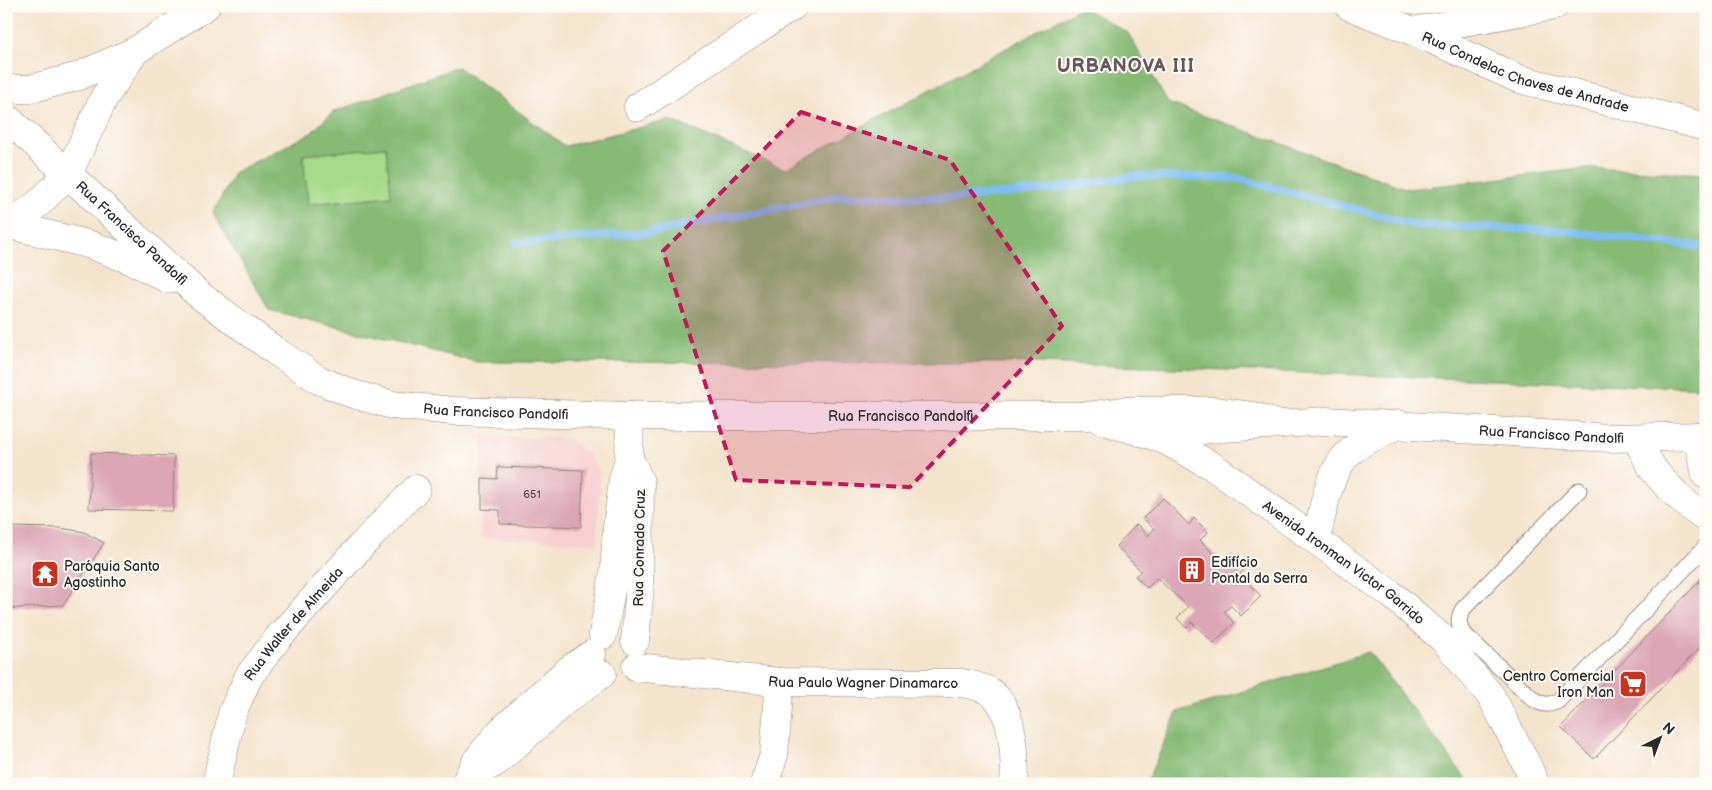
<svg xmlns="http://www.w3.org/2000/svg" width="1712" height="790" font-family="'Balsamiq Sans',sans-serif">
<rect width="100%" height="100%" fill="#fdfcf7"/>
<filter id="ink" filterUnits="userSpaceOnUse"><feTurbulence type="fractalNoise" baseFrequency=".02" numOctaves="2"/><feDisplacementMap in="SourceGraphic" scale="10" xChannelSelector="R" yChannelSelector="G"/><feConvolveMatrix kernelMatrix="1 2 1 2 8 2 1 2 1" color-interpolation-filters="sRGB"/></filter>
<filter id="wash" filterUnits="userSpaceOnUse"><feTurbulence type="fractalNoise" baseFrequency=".0096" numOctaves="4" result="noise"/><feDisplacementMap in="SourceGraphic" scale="20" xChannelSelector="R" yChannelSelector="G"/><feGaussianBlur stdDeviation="1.12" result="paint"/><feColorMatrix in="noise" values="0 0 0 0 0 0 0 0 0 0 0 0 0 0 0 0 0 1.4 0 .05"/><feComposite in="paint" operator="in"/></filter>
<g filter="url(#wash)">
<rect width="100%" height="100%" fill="#f5e4cd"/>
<path fill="#f7cfd2" d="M482 436 569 439 587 453 600 473 597 543 481 538Z"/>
<path fill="#a8da89" stroke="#6a825a" d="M386 147 392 196 308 204 303 155Z"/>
<path fill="#86ba75" stroke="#587250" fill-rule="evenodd" d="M1082 7 1128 33 1168 103 1408 189 1590 168 1706 174V388L1038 363 477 362 269 310 213 213 235 172 311 133 333 112 458 67 565 146 670 120 785 169ZM386 147 391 196 308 204 303 155Z
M1369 652 1470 784H1146L1177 712Z"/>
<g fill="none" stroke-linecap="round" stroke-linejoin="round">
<path stroke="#7fbdf2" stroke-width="8" d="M516 243 652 232 840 196 950 198 1046 190 1134 176 1236 178 1417 225 1556 230 1706 247"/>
</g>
<g id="blocks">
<path fill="#dca6b6" d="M91 453 174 456 173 511 89 509Z
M498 467 583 470 581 527 500 524V510L482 509V478L497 479Z
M1163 498 1189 525 1194 518 1208 532 1200 540 1224 564 1232 555 1245 568 1240 574 1261 596 1241 616 1231 606 1224 612 1234 623 1214 643 1192 622 1186 628 1177 618 1188 607 1157 578 1147 588 1135 576 1141 571 1116 546 1137 524 1148 536 1154 529 1143 518Z
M6 527 60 528 84 532 104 543 63 605 6 609Z
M1706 574V641L1594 759 1561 727Z"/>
</g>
</g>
<g filter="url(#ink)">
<use href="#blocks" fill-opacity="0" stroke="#90887c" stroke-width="1"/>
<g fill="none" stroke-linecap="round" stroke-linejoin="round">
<defs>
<path id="lane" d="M1579 490 1463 609C1458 617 1458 623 1462 632L1533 699C1543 705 1548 706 1558 701L1706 546"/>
<g id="street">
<path id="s1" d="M1349 6 1413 31 1519 79 1706 127"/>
<path d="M1413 31 1554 6"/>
<path d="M6 89H30L79 76 135 51 206 6"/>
<path d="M638 107 793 6"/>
<path d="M68 174 104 98 135 51"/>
<path d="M1697 436 1706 475"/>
<path id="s2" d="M1161 438 1208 429 1326 421 1610 438 1706 436"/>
<path d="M1636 438C1642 448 1647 459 1653 469 1663 483 1691 510 1706 518"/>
<path d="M633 466 640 482 639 597 635 641"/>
<path d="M1316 540C1323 512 1328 470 1351 451 1363 440 1385 432 1399 424"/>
<path d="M603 635 614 573 617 528 623 480 629 458 630 416"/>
<path id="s3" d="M636 667 780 682 963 683C971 685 982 687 989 691 1014 707 1016 758 1014 784"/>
<path d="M481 770 495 763 567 699 602 674"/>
<path id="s4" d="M216 784 233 711 249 676 278 638 360 547 416 489"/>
<path d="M465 784 477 760 501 731 567 671 592 654"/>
<path d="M764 784 774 755 780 682"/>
</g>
<g id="secondary">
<path id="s5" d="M6 117 198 294 274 350 319 380 353 394 392 405 453 411 520 413 630 416H1087L1122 411H1216L1253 416 1276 424"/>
<path d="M6 225H10L39 203 68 174"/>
<path d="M10 225 91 245 133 261 168 279"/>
<path id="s6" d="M1101 420 1161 438 1212 466 1391 594 1444 640 1491 696 1527 765 1535 784"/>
</g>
</defs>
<use href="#lane" stroke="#90887c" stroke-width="17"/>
<use href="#street" stroke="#90887c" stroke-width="29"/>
<use href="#secondary" stroke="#90887c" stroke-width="29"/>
<use href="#lane" stroke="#fff" stroke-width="15"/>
<use href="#street" stroke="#fff" stroke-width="28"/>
<use href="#secondary" stroke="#fff" stroke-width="28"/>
</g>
</g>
<path fill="#c2185b" fill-opacity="0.2" stroke="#c2185b" stroke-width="4" stroke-dasharray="10 6" stroke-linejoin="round" d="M801 112 950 160 1062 326 910 487 736 480 663 251Z"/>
<defs>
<symbol id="building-square" viewBox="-11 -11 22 22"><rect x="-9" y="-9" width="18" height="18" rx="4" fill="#c8321e" stroke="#fdfcf7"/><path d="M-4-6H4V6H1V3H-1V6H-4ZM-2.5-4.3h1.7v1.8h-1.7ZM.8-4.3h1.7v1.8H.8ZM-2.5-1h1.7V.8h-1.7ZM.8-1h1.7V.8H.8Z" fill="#fff"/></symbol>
<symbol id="temple-square" viewBox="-11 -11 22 22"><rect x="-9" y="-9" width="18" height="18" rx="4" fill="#c8321e" stroke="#fdfcf7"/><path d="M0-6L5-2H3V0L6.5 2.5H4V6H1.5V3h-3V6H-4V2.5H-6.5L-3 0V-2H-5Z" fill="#fff"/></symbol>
<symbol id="supermarket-square" viewBox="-11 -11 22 22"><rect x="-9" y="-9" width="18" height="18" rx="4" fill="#c8321e" stroke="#fdfcf7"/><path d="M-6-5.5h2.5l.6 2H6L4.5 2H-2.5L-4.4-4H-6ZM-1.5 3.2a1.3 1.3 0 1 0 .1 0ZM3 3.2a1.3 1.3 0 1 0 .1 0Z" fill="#fff"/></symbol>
</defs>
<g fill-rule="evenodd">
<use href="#building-square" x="1176" y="554" width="32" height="32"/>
<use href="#temple-square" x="29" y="558" width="32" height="32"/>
<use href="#supermarket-square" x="1617" y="668" width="32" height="32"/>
</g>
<g text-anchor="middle" stroke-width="4" stroke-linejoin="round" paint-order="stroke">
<g font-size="11" fill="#574a4e">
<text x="532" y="498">651</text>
</g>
<g font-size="14" fill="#2b2b2b" stroke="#fdfcf7">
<text dy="5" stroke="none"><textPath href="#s1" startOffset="189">Rua Condelac Chaves de Andrade</textPath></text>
<text dy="5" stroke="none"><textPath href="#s5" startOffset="171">Rua Francisco Pandolfi</textPath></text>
<text dy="5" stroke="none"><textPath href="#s5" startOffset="591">Rua Francisco Pandolfi</textPath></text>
<text dy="5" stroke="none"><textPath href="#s5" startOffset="996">Rua Francisco Pandolfi</textPath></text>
<text dy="5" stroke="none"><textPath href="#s2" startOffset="392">Rua Francisco Pandolfi</textPath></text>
<text transform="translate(639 548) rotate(-89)" y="5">Rua Conrado Cruz</text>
<text dy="5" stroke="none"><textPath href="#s6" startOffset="284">Avenida Ironman Victor Garrido</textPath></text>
<text dy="5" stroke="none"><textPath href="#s4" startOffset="182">Rua Walter de Almeida</textPath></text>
<text dy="5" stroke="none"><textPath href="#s3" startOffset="228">Rua Paulo Wagner Dinamarco</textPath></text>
</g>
<g font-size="14" fill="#2b2b2b" stroke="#fdfcf7" text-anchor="start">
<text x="1211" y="567">Edifício<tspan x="1211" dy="16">Pontal da Serra</tspan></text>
<text x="64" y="571">Paróquia Santo<tspan x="64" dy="16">Agostinho</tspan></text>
<text x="1614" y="681" text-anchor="end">Centro Comercial<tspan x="1614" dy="16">Iron Man</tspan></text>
</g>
<g font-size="19" font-weight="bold" letter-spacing="1" fill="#69565c" stroke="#fdfcf7">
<text x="1126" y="72">URBANOVA III</text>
</g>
</g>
<rect width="1712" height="790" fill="none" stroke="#fdfcf7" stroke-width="25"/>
<g transform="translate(1660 738) rotate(42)" stroke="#fdfcf7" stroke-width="4" paint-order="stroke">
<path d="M0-4L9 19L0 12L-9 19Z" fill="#2b2b2b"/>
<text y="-8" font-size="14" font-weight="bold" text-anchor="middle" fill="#2b2b2b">N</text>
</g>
</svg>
